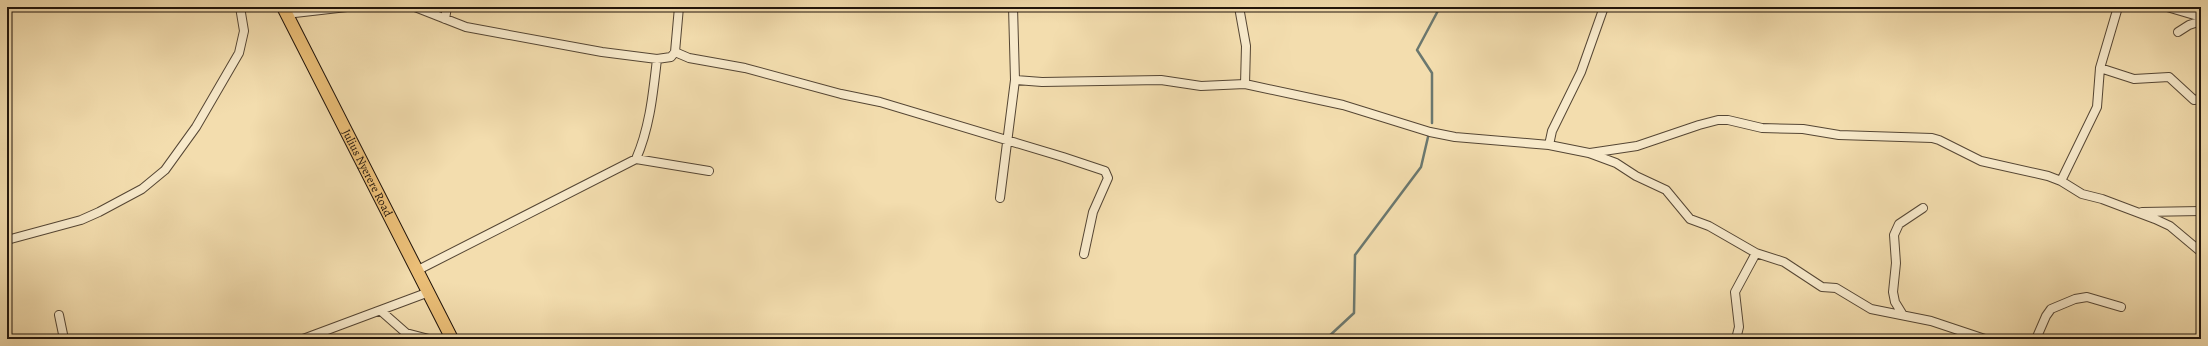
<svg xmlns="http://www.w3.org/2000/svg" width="2208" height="346" font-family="Alegreya,serif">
<rect width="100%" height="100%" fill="#f3ddae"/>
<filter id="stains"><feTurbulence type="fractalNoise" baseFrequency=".005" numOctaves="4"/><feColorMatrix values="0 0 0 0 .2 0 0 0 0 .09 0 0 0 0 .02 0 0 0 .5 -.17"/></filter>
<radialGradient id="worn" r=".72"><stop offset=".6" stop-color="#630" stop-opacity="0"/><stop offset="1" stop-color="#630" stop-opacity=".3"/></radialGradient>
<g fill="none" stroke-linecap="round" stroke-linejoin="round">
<path stroke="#6b786f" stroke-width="2.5" d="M1432 123V73L1417 50 1440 7
M1326 339 1354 313 1355 255 1421 167 1428 137"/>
<defs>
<path id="minor" d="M415 7 466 27 602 52 657 59 671 57 675 52 679 7
M1239 7 1246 46 1245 84
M2167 7 2201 17
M286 14 347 7
M445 19 447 7
M2178 32 2189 25 2201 21
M675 52 689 58 745 68 841 94 880 102 1063 157 1105 171 1108 178 1093 212 1084 254
M2100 68 2134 79 2169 77 2194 100 2201 99
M1015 80 1042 82 1161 80 1201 86 1245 84 1343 105 1430 132 1455 137 1549 145 1589 153 1616 163 1636 176 1666 190 1690 219 1709 226 1756 253 1784 262 1822 287 1836 288 1871 309 1931 321 1985 339
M1549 145 1552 131 1581 72 1604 7
M1590 153 1637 146 1699 125 1718 120H1728L1762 128 1803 129 1839 135 1932 138 1939 140 1981 161 2048 176 2061 181 2082 194 2102 199 2155 219 2170 226 2201 252
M636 159 709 171
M2061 181 2097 107 2100 68 2118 7
M1000 198 1015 80 1013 7
M2142 212 2201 211
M7 240 81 220 99 212 142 189 165 170 196 127 239 53 244 31 240 7
M418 270 636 159C650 127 653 93 657 59
M381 311 406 333 429 339
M59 315 64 339
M1903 315 1895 302 1893 292 1896 263 1894 235 1899 224 1923 208
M303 339 429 292
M1736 339 1739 327 1735 292 1756 253
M2036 339 2046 316 2051 309 2075 299 2087 297 2121 307"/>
<g id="highway">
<path id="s1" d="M283 7 452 339"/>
</g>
</defs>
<use href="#minor" stroke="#554634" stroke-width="10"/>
<use href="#highway" stroke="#20140b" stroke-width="14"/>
<use href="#minor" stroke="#f7e9ca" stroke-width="8"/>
<use href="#highway" stroke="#eabe77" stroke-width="12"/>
</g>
<g text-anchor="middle" stroke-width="4" stroke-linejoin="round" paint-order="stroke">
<g font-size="12" fill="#20140b" stroke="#f7e9ca">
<text dy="4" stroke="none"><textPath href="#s1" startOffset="186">Julius Nyerere Road</textPath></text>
</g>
</g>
<rect width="2208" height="346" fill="none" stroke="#f3ddae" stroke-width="24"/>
<rect x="8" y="8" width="2192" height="330" fill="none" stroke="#20140b" stroke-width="2"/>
<rect x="12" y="12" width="2184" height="322" fill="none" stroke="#20140b"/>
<rect width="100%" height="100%" filter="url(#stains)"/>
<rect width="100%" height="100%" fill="url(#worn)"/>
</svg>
